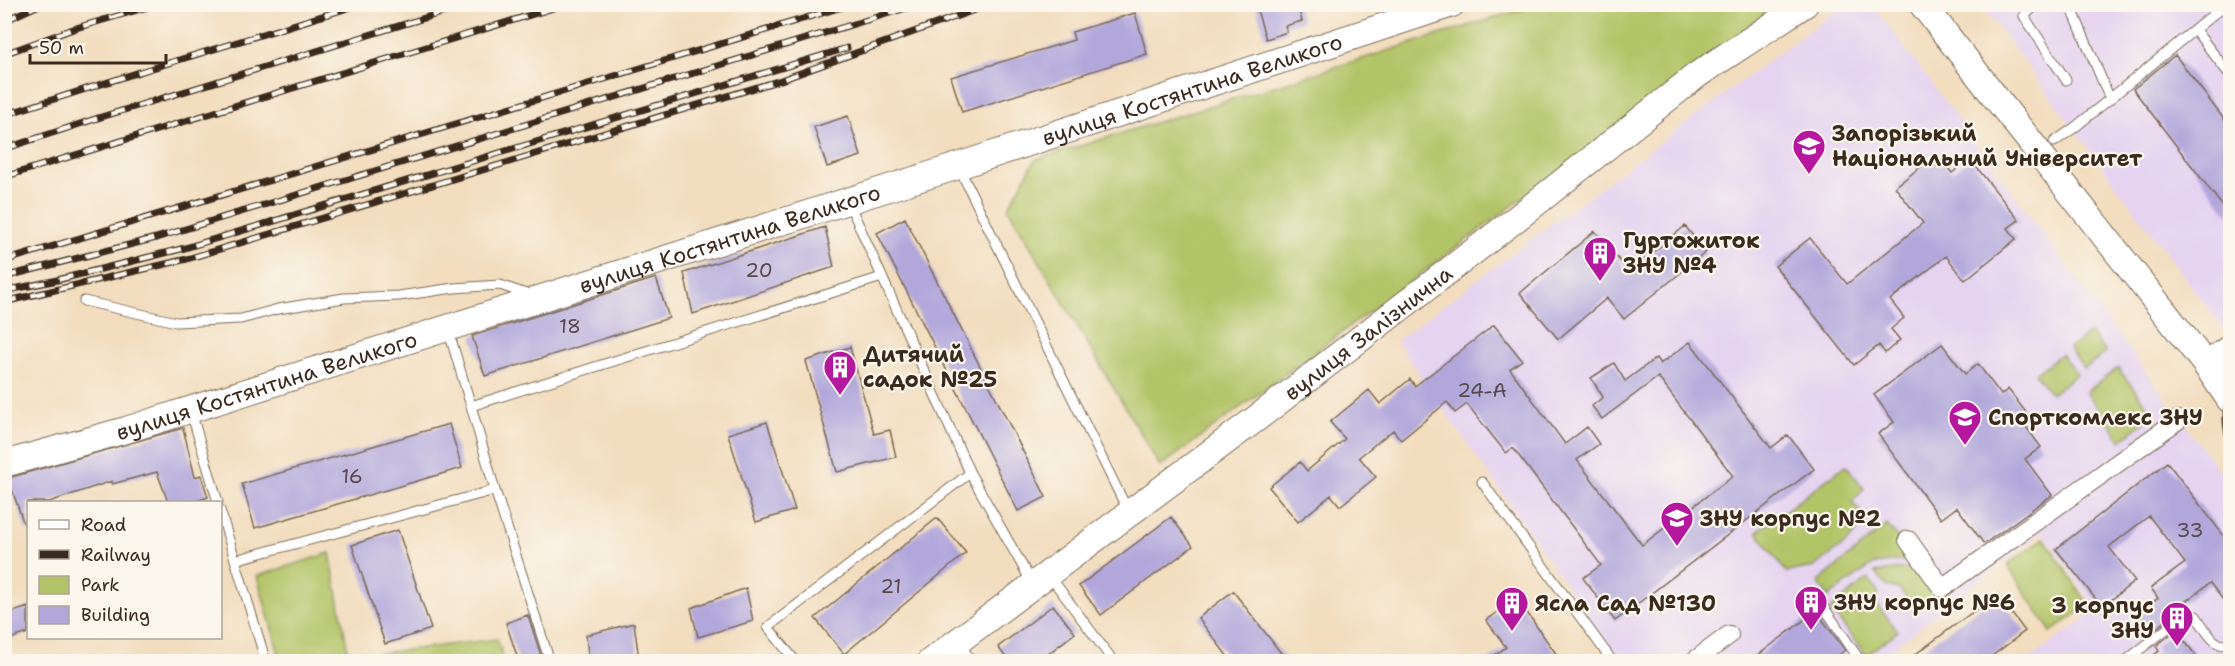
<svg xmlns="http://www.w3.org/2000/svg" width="2235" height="666" font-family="'Shantell Sans',sans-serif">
<rect width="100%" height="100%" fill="#fbf7ec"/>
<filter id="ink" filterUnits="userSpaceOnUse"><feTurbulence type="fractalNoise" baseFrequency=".0167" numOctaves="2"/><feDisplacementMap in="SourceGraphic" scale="12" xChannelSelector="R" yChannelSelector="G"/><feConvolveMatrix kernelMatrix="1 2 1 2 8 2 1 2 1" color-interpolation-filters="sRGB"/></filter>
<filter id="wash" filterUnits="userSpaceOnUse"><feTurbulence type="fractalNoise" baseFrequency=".008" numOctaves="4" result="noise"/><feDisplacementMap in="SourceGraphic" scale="24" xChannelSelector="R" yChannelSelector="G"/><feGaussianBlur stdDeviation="1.35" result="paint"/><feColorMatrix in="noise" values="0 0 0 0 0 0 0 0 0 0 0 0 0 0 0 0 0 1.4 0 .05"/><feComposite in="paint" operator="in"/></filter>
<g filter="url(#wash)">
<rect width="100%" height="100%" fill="#f2ddbe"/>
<path fill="#e5d3f0" d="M1865 5H1873L2230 485V661H2027L2097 610 2042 532 1876 661H1619L1396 341 1838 9Z
M1982 5H2230V325L2224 330Z"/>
<path fill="#b2c467" stroke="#767742" stroke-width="1.5" d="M1536 5H1783L1160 467 1008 208 1035 160Z
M2090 333 2106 352 2084 369 2069 349Z
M2061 354 2077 374 2051 394 2035 374Z
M2118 368 2154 415 2121 440 2086 392Z
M1846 465 1864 489 1852 502 1867 519 1849 541 1814 567 1786 572 1757 532Z
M1887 525 1914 559 1874 564 1828 597 1818 582Z
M2044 538 2089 605 2051 632 2007 565Z
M330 553 349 657 497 639 504 661H281L257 576Z
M1917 566 1938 592 1917 609 1899 589 1887 586 1875 573Z
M1868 579 1878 592 1876 604 1898 631 1866 655 1830 609Z"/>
<g id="blocks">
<path fill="#b1a7db" d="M1255 4H1297L1302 21 1285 26 1287 32 1266 39Z
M1135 13 1147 54 962 112 951 77 1074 40 1072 32Z
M2175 55 2230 127V216L2133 89Z
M848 116 861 156 827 167 814 127Z
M1937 154 1952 173 1970 159 2019 220 2008 228 2016 239 1965 280 1946 256 1890 300 1904 318 1891 329 1900 340 1885 353 1879 345 1854 365 1775 266 1810 238 1847 284 1923 223 1895 187Z
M905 218 1046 497 1018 511 877 233Z
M1685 226 1706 252 1624 319 1607 298 1558 339 1520 293 1595 231 1629 272Z
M825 227 834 267 693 314 684 273Z
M656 278 669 318 485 376 472 336Z
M1494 325 1522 360 1510 369 1565 444 1587 427 1599 444 1577 460 1642 545 1733 476 1658 377 1602 419 1592 406 1603 397 1591 378 1614 363 1625 381 1656 358 1660 364 1690 342 1771 448 1788 435 1814 469 1615 621 1583 578 1601 565 1513 448 1506 453 1467 404 1455 413 1447 402 1401 440 1393 430 1359 457 1376 477 1340 506 1331 495 1298 522 1269 487 1300 462 1307 471 1345 439 1330 422 1369 390 1380 404 1410 379 1415 386Z
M1942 344 1965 374 1978 364 2001 395 2008 389 2028 415 2021 420 2041 447 2025 459 2052 495 1984 544 1957 507 1941 519 1878 434 1894 422 1874 395Z
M850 347 874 434 890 430 896 457 837 472 806 361Z
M767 422 795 510 756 522 728 434Z
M449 424 462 468 255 528 242 484Z
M183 428 195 477 201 475 208 497 194 502H168L157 472 112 484V481L49 502H28V530H26L8 478Z
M2167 462 2230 544V609L2210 583 2166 616 2168 619 2148 635 2134 616 2158 598 2151 588 2185 563 2149 516 2109 547 2135 581 2102 607 2056 549Z
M1171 517 1193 546 1101 615 1079 586Z
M937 518 966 553 844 654 815 618Z
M398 530 431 629 385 644 352 545Z
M746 588 753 621 698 637 691 608Z
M1233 591 1288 662H1232L1198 618Z
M1997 594 2025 631 1984 662H1905Z
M1517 598 1537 627 1562 662H1486L1506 647 1486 620Z
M1053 605 1075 633 1048 654 1054 662H1009L998 647Z
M28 607V633L4 641V615Z
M1816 611 1845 650 1830 662H1749Z
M528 615 543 662H519L506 623Z
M634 623 639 659 632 662H589L586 635Z
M2176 630 2201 662H2145L2159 651 2156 646Z"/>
</g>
</g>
<g filter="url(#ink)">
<use href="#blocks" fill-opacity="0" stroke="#7b6956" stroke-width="1.5"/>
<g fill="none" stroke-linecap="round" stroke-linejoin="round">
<defs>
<path id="lane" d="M2037 4 2024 16 2066 80
M2070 4 2110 99
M2195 30 2230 75
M2054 142 2074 128 2226 4
M959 168 1128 511
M848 201 970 473 1032 583
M84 301 176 322 241 319 278 309 344 298 399 296 454 288 500 285 529 295
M448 329 471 406 882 277
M191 412 218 502
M1482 482 1613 662
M495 490 550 662
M220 510 266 662
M235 560 495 490 471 406
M1049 575 1114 662
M1825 609 1861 662
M796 662 768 627 970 473
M2124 662 2182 617 2188 614 2196 616C2205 628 2214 650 2230 644"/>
<path id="street" d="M1908 540 1942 588 2178 420
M954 644 967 662
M1693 662 1729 635"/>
<g id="secondary">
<path d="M1922 4 2206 365 2230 400"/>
<path d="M2206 365 2230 348"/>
<path id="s1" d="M4 464 126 430 958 166 1452 4"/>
<path id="s2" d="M930 662 1261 415 1521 215 1697 75 1805 4"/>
</g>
</defs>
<use href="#lane" stroke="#7b6956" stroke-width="11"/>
<use href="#street" stroke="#7b6956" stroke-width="20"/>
<use href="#secondary" stroke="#7b6956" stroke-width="28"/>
<use href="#lane" stroke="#fff" stroke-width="9"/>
<use href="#street" stroke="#fff" stroke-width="18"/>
<use href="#secondary" stroke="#fff" stroke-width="26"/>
<path stroke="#3b2a1e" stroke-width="1.5" d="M2230 383C2222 406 2220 426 2230 448"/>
<defs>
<path id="rail" d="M4 10 13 4
M4 21 41 4
M4 54 76 28 158 4
M4 115 146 70 361 4
M4 149 98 118 470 4
M4 177 566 4
M4 261 852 4
M4 277 156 238 919 4
M4 291 53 281 185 248 847 48
M4 302 187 259 781 80 991 4"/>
</defs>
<use href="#rail" stroke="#3b2a1e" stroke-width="7"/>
<use href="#rail" stroke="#fbf7ec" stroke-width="4.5" stroke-dasharray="14" stroke-linecap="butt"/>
</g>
</g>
<defs>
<symbol id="university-pin" viewBox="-11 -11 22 30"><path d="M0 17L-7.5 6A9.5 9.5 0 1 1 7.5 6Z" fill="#b5179e" stroke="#fbf7ec"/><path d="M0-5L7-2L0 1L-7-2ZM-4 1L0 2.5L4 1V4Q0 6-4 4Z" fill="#fff"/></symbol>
<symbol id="building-pin" viewBox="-11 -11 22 30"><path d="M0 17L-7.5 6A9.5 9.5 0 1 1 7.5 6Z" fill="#b5179e" stroke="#fbf7ec"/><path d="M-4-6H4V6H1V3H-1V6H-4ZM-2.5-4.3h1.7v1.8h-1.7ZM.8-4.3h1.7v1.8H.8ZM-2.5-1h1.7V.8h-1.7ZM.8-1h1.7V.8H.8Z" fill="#fff"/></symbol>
</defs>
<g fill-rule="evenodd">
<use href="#university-pin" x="1790" y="127" width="38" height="52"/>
<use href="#building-pin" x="1581" y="234" width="38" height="52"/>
<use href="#building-pin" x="821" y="348" width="38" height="52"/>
<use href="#university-pin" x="1946" y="398" width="38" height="52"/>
<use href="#university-pin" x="1658" y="499" width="38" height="52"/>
<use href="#building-pin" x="1792" y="583" width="38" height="52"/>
<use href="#building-pin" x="1493" y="584" width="38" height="52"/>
<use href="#building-pin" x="2158" y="599" width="38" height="52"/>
</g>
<g text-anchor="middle" stroke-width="4.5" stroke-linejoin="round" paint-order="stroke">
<g font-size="20" fill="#58494d">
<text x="759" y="277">20</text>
<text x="570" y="333">18</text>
<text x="1482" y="397">24-А</text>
<text x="352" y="483">16</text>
<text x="2190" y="537">33</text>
<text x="891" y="593">21</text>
</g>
<g font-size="22" fill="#3b2a1e" stroke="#fbf7ec">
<text dy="8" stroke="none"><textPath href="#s1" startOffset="1246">вулиця Костянтина Великого</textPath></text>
<text dy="8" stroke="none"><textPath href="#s1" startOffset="760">вулиця Костянтина Великого</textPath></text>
<text dy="8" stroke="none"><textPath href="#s2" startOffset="548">вулиця Залізнична</textPath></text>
<text dy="8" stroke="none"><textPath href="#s1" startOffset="274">вулиця Костянтина Великого</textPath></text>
</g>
<g font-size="22" font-weight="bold" fill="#3b2a1e" stroke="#fbf7ec" text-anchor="start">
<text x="1832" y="141">Запорізький<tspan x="1832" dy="25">Національний Університет</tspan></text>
<text x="1623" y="248">Гуртожиток<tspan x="1623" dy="25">ЗНУ №4</tspan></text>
<text x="863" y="362">Дитячий<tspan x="863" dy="25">садок №25</tspan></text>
<text x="1988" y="425">Спорткомлекс ЗНУ</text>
<text x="1700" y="526">ЗНУ корпус №2</text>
<text x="1834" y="610">ЗНУ корпус №6</text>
<text x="1535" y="611">Ясла Сад №130</text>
<text x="2154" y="613" text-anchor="end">3 корпус<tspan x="2154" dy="25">ЗНУ</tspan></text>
</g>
</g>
<rect width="2235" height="666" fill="none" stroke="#fbf7ec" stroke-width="24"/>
<rect x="27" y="501" width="195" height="138" fill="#fbf7ec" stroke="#aea59a" stroke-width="1.5"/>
<rect x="39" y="520" width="30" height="9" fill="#ffffff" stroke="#aea59a" stroke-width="1.5"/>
<text x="81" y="531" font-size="18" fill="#3b2a1e">Road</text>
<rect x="39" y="550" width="30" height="9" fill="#3b2a1e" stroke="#aea59a" stroke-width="1.5"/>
<text x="81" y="561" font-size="18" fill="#3b2a1e">Railway</text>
<rect x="39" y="576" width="30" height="18" fill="#b2c467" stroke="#aea59a" stroke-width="1.5"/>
<text x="81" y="591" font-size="18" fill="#3b2a1e">Park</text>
<rect x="39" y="606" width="30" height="18" fill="#b1a7db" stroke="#aea59a" stroke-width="1.5"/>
<text x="81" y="621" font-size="18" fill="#3b2a1e">Building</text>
<path d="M30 54v9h136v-9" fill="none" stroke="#3b2a1e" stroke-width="3"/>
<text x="39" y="54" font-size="18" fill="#3b2a1e" stroke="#fbf7ec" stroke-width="4.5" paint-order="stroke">50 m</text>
</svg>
